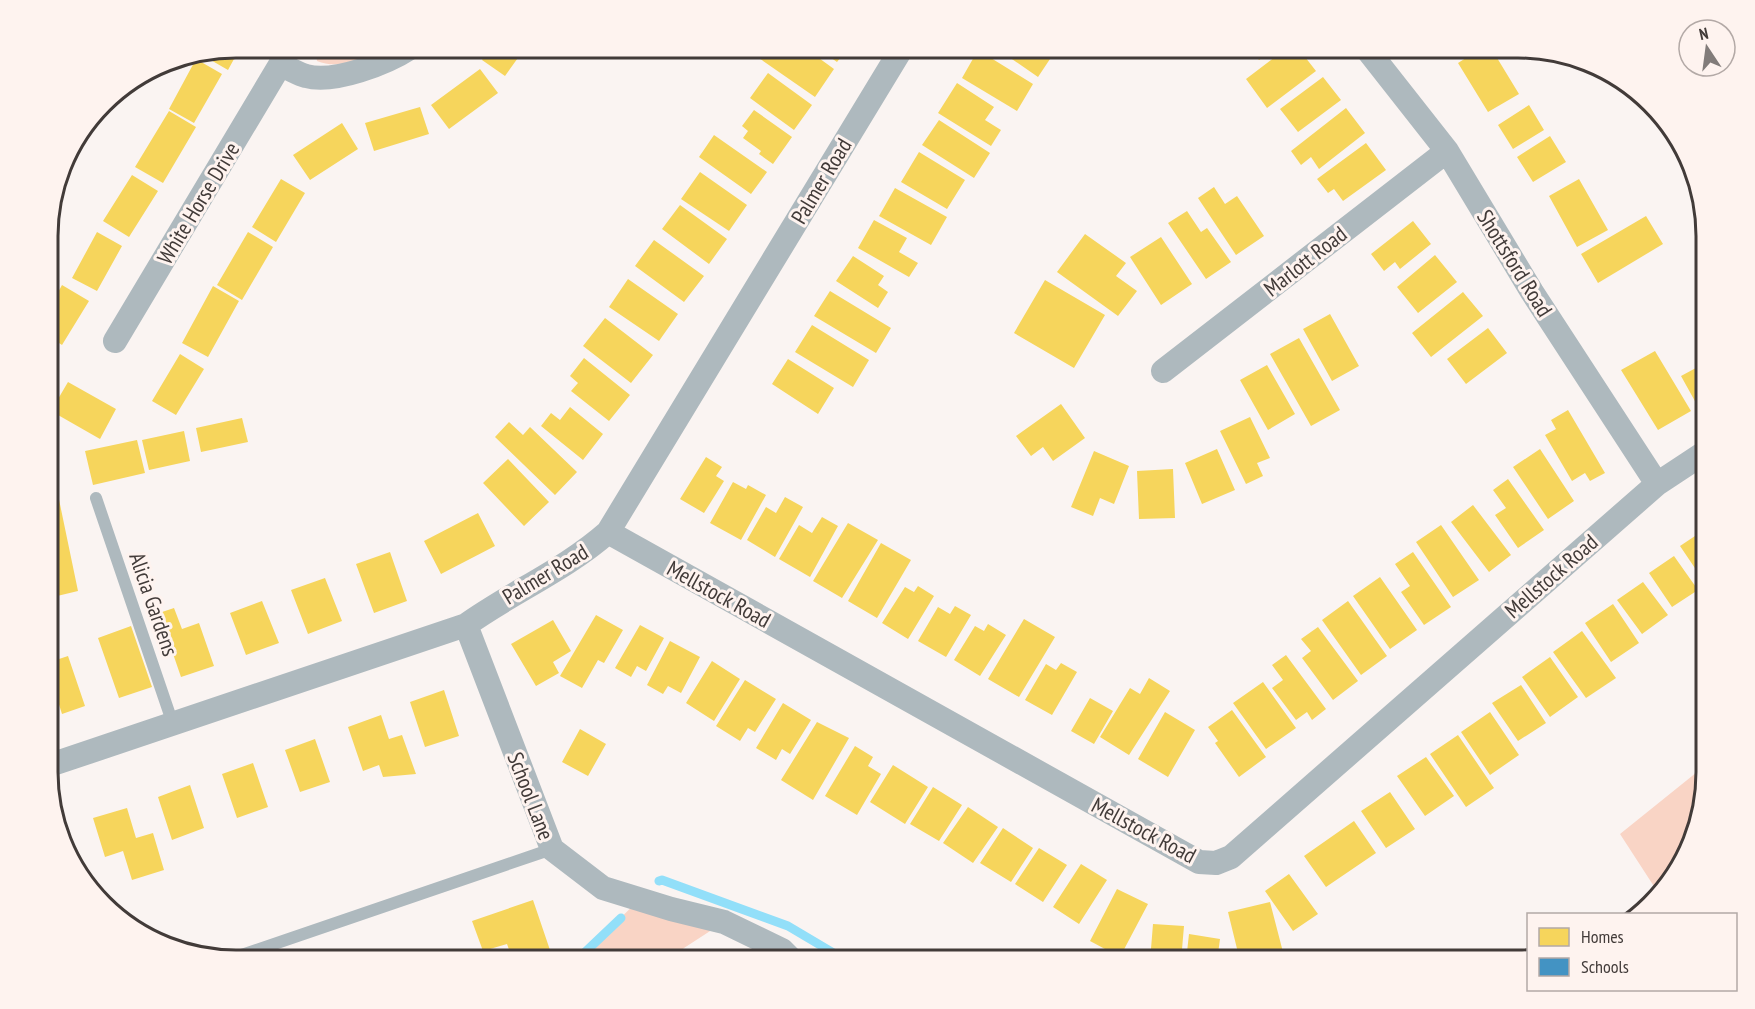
<svg xmlns="http://www.w3.org/2000/svg" width="1755" height="1009" font-family="'PT Sans Narrow',sans-serif">
<rect width="100%" height="100%" fill="#faf4f2"/>
<path fill="#f9d4c5" d="M315 48H389C368 56 341 71 317 61Z
M1707 764V784L1682 866 1657 891 1620 834Z
M639 900 724 922 684 948 670 961H559L581 956Z"/>
<path fill="#f6d55c" d="M240 48 228 70 202 55 237 48Z
M490 48H525L505 76 482 60Z
M761 48H805L834 69 815 97 756 56Z
M817 48H848L837 62Z
M996 48H1035L1050 59 1038 77Z
M1251 48H1275L1259 60Z
M1287 48H1298L1316 71 1267 108 1246 79Z
M1482 48H1491L1519 94 1488 112 1458 63Z
M978 50 1033 84 1017 111 962 78Z
M196 59 222 74 194 123 169 109Z
M480 69 498 93 449 129 431 105Z
M768 73 812 105 794 130 750 98Z
M1323 77 1341 100 1298 132 1280 109Z
M957 83 994 107 985 120 1001 130 991 146 938 113Z
M1529 105 1544 130 1513 149 1498 125Z
M420 107 429 134 374 151 365 123Z
M1346 108 1365 133 1319 169 1311 157 1301 165 1291 151Z
M754 110 792 137 773 164 759 154 761 151 743 138 748 131 742 126Z
M169 111 196 127 163 183 135 167Z
M939 120 990 153 974 178 922 145Z
M342 123 358 149 310 180 293 155Z
M714 135 767 172 751 194 699 157Z
M1550 136 1566 162 1533 182 1517 157Z
M1366 143 1386 170 1343 201 1334 189 1328 193 1317 179Z
M919 152 965 180 947 209 901 182Z
M700 172 747 205 729 231 681 199Z
M132 175 158 191 129 237 103 221Z
M281 179 305 193 276 242 252 227Z
M1579 179 1608 230 1577 247 1549 196Z
M1214 187 1225 204 1237 196 1264 236 1236 255 1198 198Z
M895 188 947 217 931 245 879 216Z
M680 205 727 239 709 264 662 229Z
M1187 211 1201 232 1207 228 1231 262 1206 279 1168 223Z
M1646 216 1663 244 1598 283 1581 254Z
M874 220 907 238 899 252 918 263 909 277 858 248Z
M1413 221 1431 244 1400 269 1395 262 1384 271 1371 254Z
M97 232 122 246 97 291 72 278Z
M248 232 273 247 242 300 217 285Z
M1085 234 1126 263 1116 276 1137 291 1118 316 1057 272Z
M1161 237 1192 284 1161 305 1130 257Z
M654 240 704 276 684 302 635 266Z
M1435 255 1457 282 1418 313 1397 287Z
M853 256 884 276 878 285 888 292 878 308 836 281Z
M628 279 678 314 659 341 609 307Z
M1045 280 1105 315 1074 368 1014 333Z
M62 285 89 301 62 345 50 337V307Z
M213 286 239 301 208 357 182 343Z
M830 291 891 328 876 353 814 316Z
M1463 292 1483 316 1431 357 1412 333Z
M1330 314 1359 366 1332 381 1303 329Z
M605 318 653 355 631 383 583 346Z
M812 325 869 360 853 387 795 352Z
M1488 328 1507 353 1466 384 1447 359Z
M1299 338 1340 410 1311 426 1270 354Z
M1655 351 1691 411 1658 430 1621 370Z
M180 354 204 369 176 415 152 401Z
M584 358 630 395 609 421 571 391 578 383 570 376Z
M788 359 834 388 818 414 772 384Z
M1707 362V408L1701 412 1681 376Z
M1267 365 1295 414 1268 430 1240 380Z
M68 382 116 409 100 439 51 411Z
M1061 404 1085 438 1053 461 1043 447 1031 456 1016 436Z
M570 407 603 434 583 460 541 426 551 413 560 420Z
M1568 410 1605 473 1590 481 1585 473 1572 481 1545 435 1556 429 1551 420Z
M1250 417 1270 458 1257 463 1263 476 1246 484 1220 431Z
M242 418 248 442 201 452 196 428Z
M509 422 523 435 530 427 577 472 555 495 495 437Z
M184 431 190 461 149 470 142 440Z
M137 440 145 473 93 485 85 451Z
M1217 449 1235 490 1202 504 1185 463Z
M1540 449 1574 501 1548 519 1513 467Z
M1094 451 1129 466 1114 504 1100 498 1093 516 1071 507Z
M706 457 722 467 716 476 724 481 704 513 680 499Z
M508 459 549 502 524 526 483 483Z
M51 461 78 591 53 597 50 581Z
M1173 469 1175 518 1139 519 1137 471Z
M1508 479 1544 530 1518 548 1495 515 1506 508 1493 490Z
M733 482 746 489 748 485 766 495 741 540 710 523Z
M785 497 803 507 775 557 747 540 766 507 776 513Z
M1473 505 1511 555 1489 572 1451 522Z
M478 513 495 546 441 574 424 541Z
M822 517 838 526 810 577 779 559 799 525 812 533Z
M848 523 878 540 842 598 813 581Z
M1441 525 1479 580 1453 597 1416 542Z
M1707 528V578L1703 580 1680 546Z
M881 543 911 560 877 618 848 601Z
M390 552 407 601 374 613 356 564Z
M1413 552 1451 607 1424 625 1401 592 1410 586 1395 564Z
M1674 556 1698 590 1672 607 1649 573Z
M1380 577 1417 630 1390 649 1353 596Z
M325 578 342 621 308 634 291 590Z
M1643 582 1668 615 1642 634 1617 600Z
M918 586 934 596 908 639 882 623 905 587 914 592Z
M262 601 279 643 246 655 230 613Z
M1348 601 1387 656 1361 675 1322 620Z
M1613 604 1639 643 1611 662 1585 623Z
M955 606 971 615 946 657 918 641 938 607 950 614Z
M174 608 182 629 199 623 214 666 181 677 159 613Z
M596 615 623 630 604 663 598 660 582 688 560 676Z
M1024 619 1055 637 1019 697 988 679Z
M553 620 571 651 553 662 559 673 536 686 511 644Z
M988 624 1006 635 980 676 954 660 975 626 984 631Z
M640 625 664 638 646 671 637 666 631 677 615 668Z
M131 626 152 687 119 698 98 638Z
M1318 627 1358 681 1333 700 1302 658 1311 651 1301 639Z
M1582 631 1616 678 1586 698 1553 652Z
M670 641 700 657 681 693 668 686 663 694 647 685Z
M1286 655 1326 709 1312 720 1307 712 1296 720 1272 688 1283 680 1272 665Z
M68 656 85 706 62 714 50 676V662Z
M1550 657 1578 697 1550 717 1522 677Z
M712 661 740 679 714 721 686 703Z
M1061 663 1077 672 1052 715 1025 700 1046 664 1056 670Z
M1149 678 1170 691 1129 755 1100 737 1130 688 1140 694Z
M745 680 776 699 755 732 748 728 740 741 716 726Z
M1263 682 1296 728 1266 749 1233 703Z
M1521 685 1546 723 1518 741 1492 703Z
M444 690 459 736 425 747 410 702Z
M50 696 58 721 50 724Z
M1090 698 1113 711 1094 744 1071 731Z
M783 703 811 720 790 754 782 749 776 760 756 748Z
M1232 710 1266 757 1239 777 1215 743 1218 741 1208 727Z
M1165 712 1195 730 1168 777 1138 759Z
M1490 712 1519 755 1490 775 1461 732Z
M381 715 389 739 402 735 416 774 383 777 379 765 363 771 348 727Z
M817 722 849 738 813 800 781 780Z
M580 729 606 744 588 776 562 762Z
M1458 735 1494 788 1466 807 1430 754Z
M315 739 330 782 300 792 285 750Z
M855 746 873 757 868 766 881 774 857 815 825 796Z
M1426 757 1454 796 1425 816 1397 776Z
M253 763 268 807 237 818 222 774Z
M893 765 928 787 905 824 870 802Z
M190 785 204 828 172 840 158 797Z
M933 787 962 805 939 841 910 824Z
M1390 792 1415 829 1386 848 1361 811Z
M968 807 998 827 973 863 943 843Z
M127 808 136 838 153 833 164 870 132 880 123 851 105 857 93 818Z
M1354 821 1376 853 1326 887 1304 856Z
M1003 828 1033 848 1011 882 980 863Z
M1039 848 1067 865 1043 902 1015 884Z
M1081 864 1107 880 1079 924 1053 907Z
M1289 874 1318 914 1293 931 1265 891Z
M1117 889 1148 904 1120 957 1090 941Z
M533 900 551 953 527 961H513L507 944 483 951 472 921Z
M1270 902 1284 956 1265 961H1240L1228 912Z
M1153 924 1184 926 1181 961H1150Z
M1189 934 1220 939 1217 961H1186Z"/>
<path fill="#4393c3" d="M1514 955 1517 961H1502Z"/>
<g fill="none" stroke-linecap="round" stroke-linejoin="round">
<path stroke="#92dff9" stroke-width="9" d="M659 881 662 880 788 926 847 961
M559 961 581 956 621 918"/>
<path stroke="#aeb9be" stroke-width="12" d="M96 498 173 724
M230 959 552 849"/>
<path stroke="#aeb9be" stroke-width="24" d="M1366 48 1447 151 1532 292 1657 484
M115 341 280 65C289 68 298 74 306 76 334 84 387 63 410 48
M1163 371 1447 151
M608 532 1199 862 1216 863 1231 857 1657 484 1707 451
M466 625 552 849 603 888 671 909 724 922 782 950 793 961
M50 765 466 625C512 592 565 570 608 532L902 48"/>
</g>
<g text-anchor="middle" stroke-width="6" stroke-linejoin="round" paint-order="stroke">
<g font-size="22" fill="#423b39" stroke="#fef3ef">
<text transform="translate(821 181) rotate(-59)" y="8">Palmer Road</text>
<text transform="translate(198 203) rotate(-59)" y="8">White Horse Drive</text>
<text transform="translate(1305 261) rotate(-38)" y="8">Marlott Road</text>
<text transform="translate(1515 263) rotate(58)" y="8">Shottsford Road</text>
<text transform="translate(545 574) rotate(-31)" y="8">Palmer Road</text>
<text transform="translate(1551 576) rotate(-41)" y="8">Mellstock Road</text>
<text transform="translate(719 594) rotate(29)" y="8">Mellstock Road</text>
<text transform="translate(154 604) rotate(71)" y="8">Alicia Gardens</text>
<text transform="translate(531 796) rotate(69)" y="8">School Lane</text>
<text transform="translate(1144 830) rotate(28)" y="8">Mellstock Road</text>
</g>
</g>
<path d="M0 0H1755V1009H0ZM236 58H1518A178 178 0 0 1 1696 236V772A178 178 0 0 1 1518 950H236A178 178 0 0 1 58 772V236A178 178 0 0 1 236 58Z" fill="#fef3ef" fill-rule="evenodd"/>
<path fill="none" stroke="#423b39" stroke-width="3" d="M236 58H1518A178 178 0 0 1 1696 236V772A178 178 0 0 1 1518 950H236A178 178 0 0 1 58 772V236A178 178 0 0 1 236 58Z"/>
<rect x="1527" y="913" width="210" height="78" fill="#fef3ef" stroke="#b3a9a6" stroke-width="1.5"/>
<rect x="1539" y="928" width="30" height="18" fill="#f6d55c" stroke="#b3a9a6" stroke-width="1.5"/>
<text x="1581" y="943" font-size="18" fill="#423b39">Homes</text>
<rect x="1539" y="958" width="30" height="18" fill="#4393c3" stroke="#b3a9a6" stroke-width="1.5"/>
<text x="1581" y="973" font-size="18" fill="#423b39">Schools</text>
<g transform="translate(1707 48) rotate(347)"><circle r="28" fill="#fef3ef" stroke="#b3a9a6" stroke-width="1.5"/>
<path d="M0-4.5L10 22L0 15L-10 22Z" fill="#827c7a"/>
<text y="-9" font-size="16" font-weight="bold" text-anchor="middle" fill="#423b39">N</text>
</g>
</svg>
